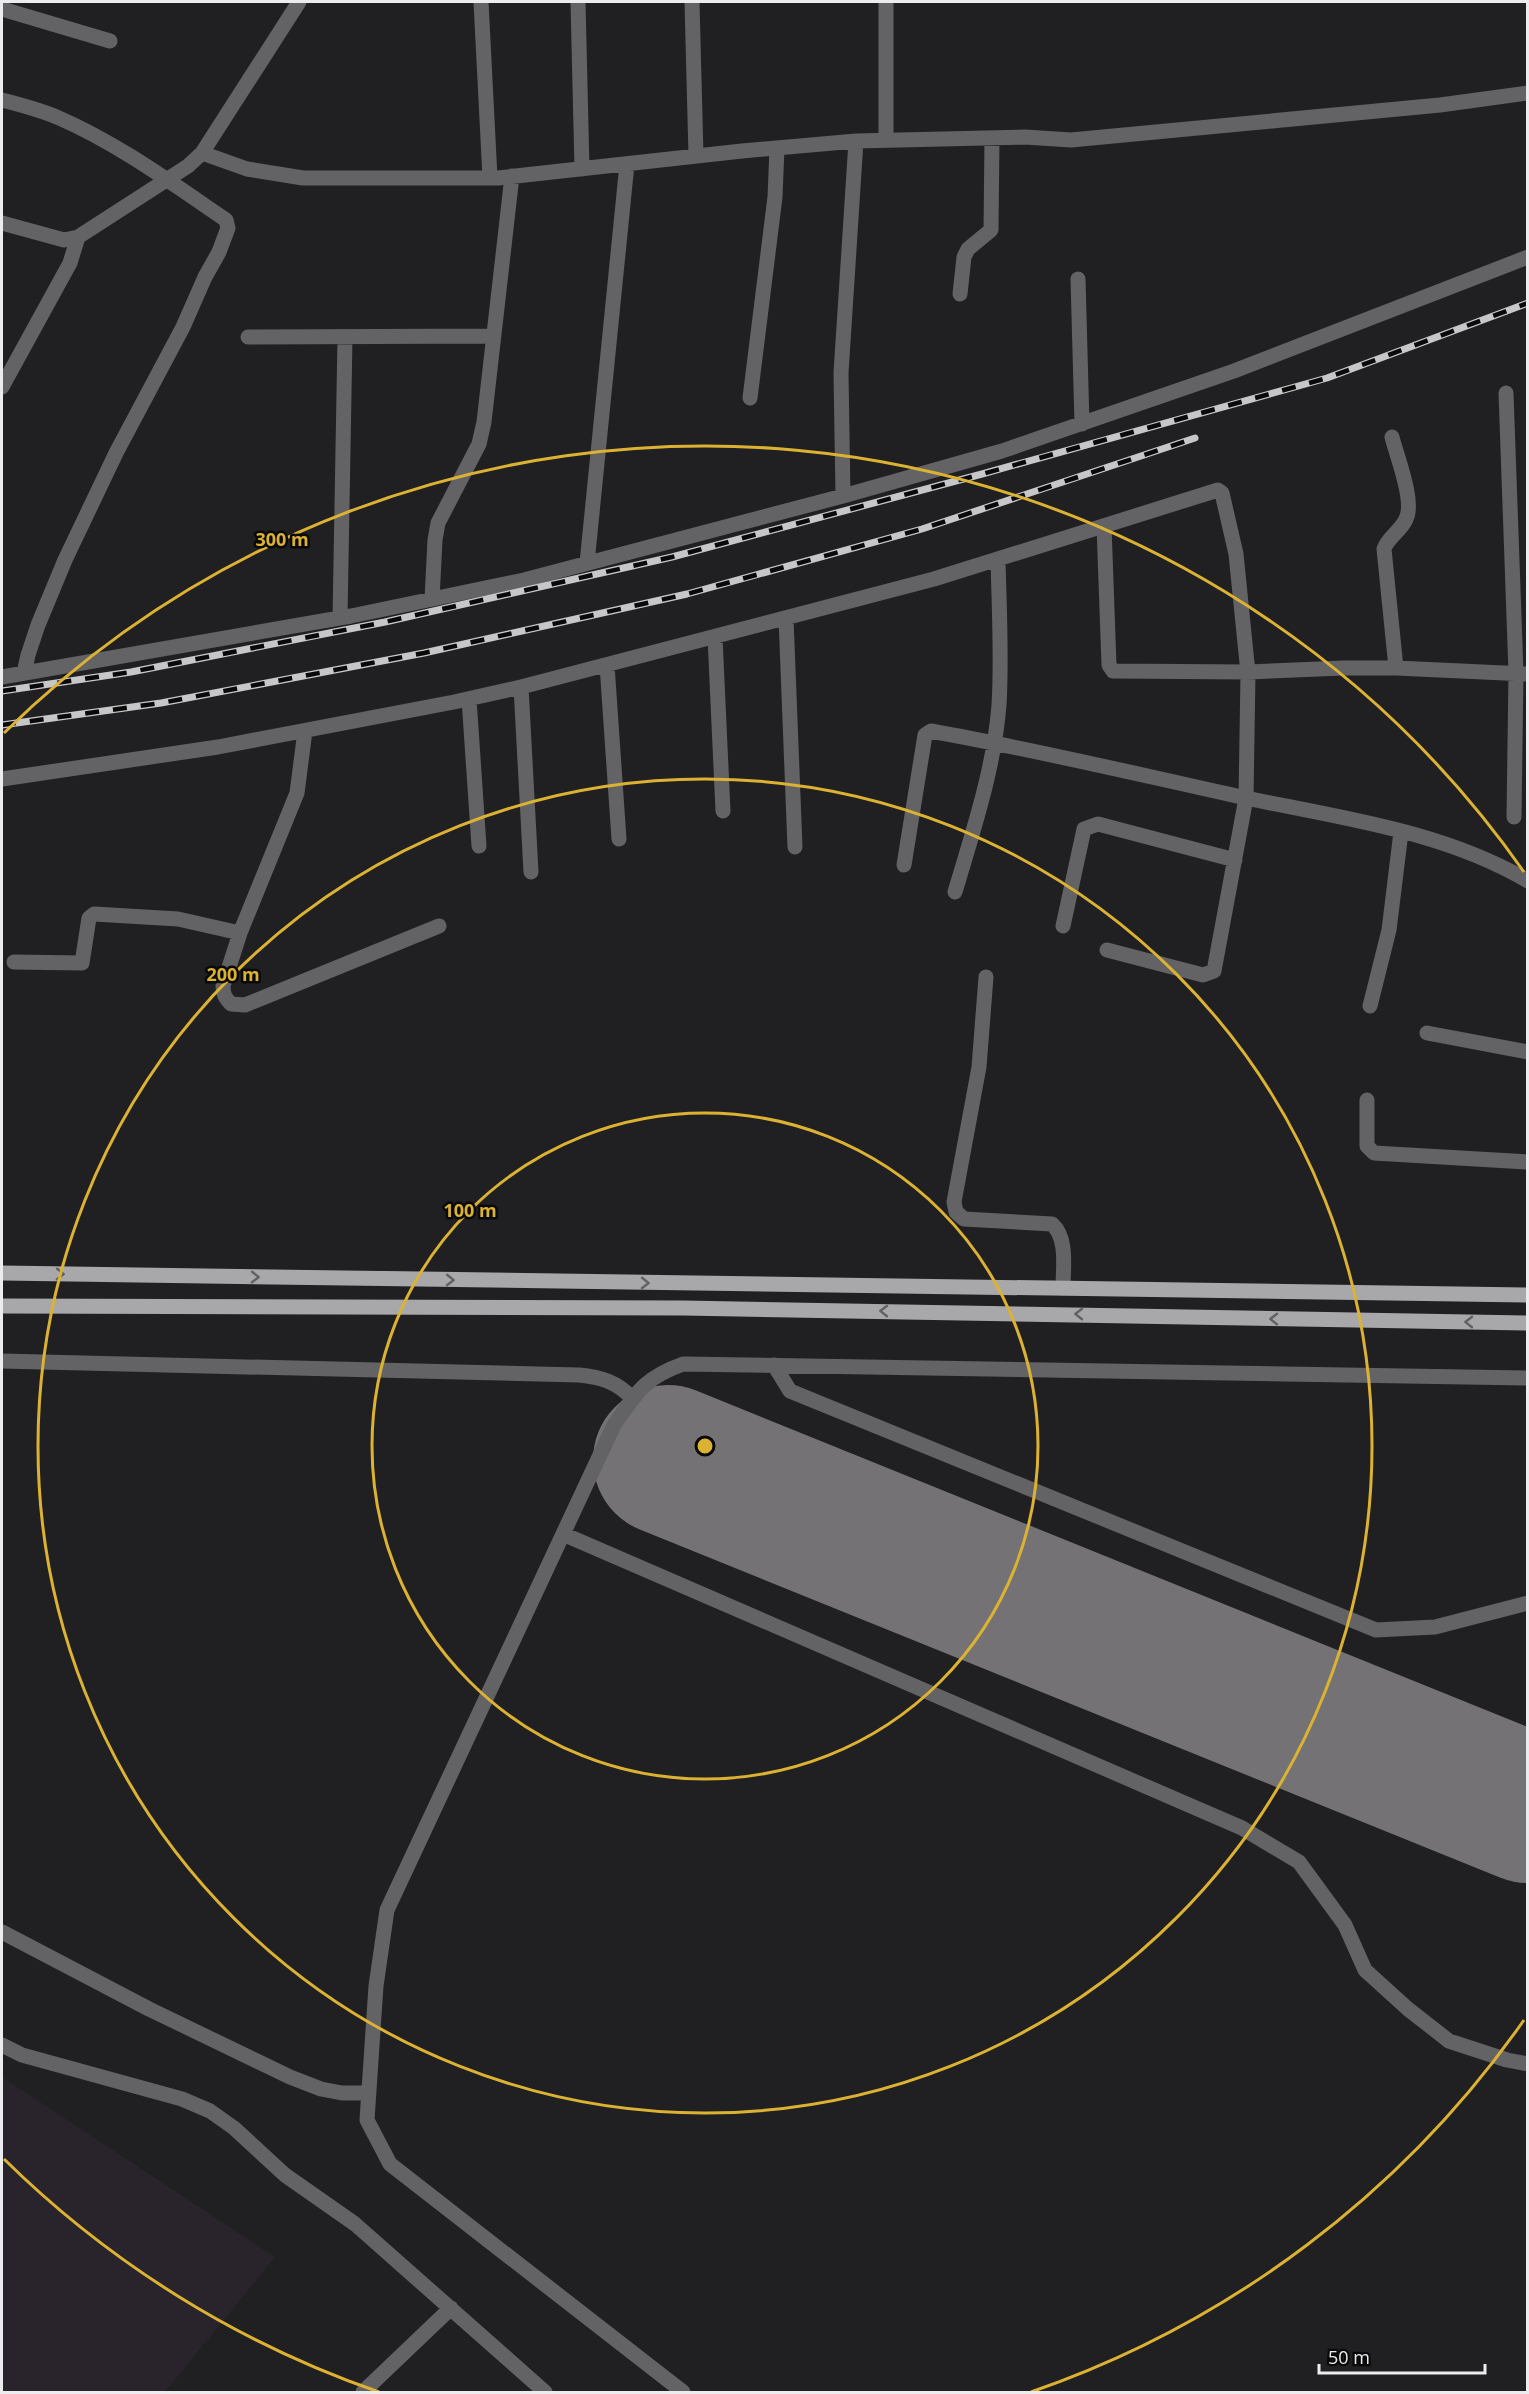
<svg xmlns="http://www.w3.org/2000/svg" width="1529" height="2394" font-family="'Open Sans',sans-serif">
<rect width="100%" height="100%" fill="#201f21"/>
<path fill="#29242b" d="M2 2077 275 2257 165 2392H2Z"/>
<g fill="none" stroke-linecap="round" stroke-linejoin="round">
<path stroke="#747274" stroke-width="150" d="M668 1460 1528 1808"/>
<path stroke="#636365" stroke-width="15" d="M481 2 490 178
M578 2 582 169
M692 2 696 156
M886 2V139
M2 9 110 41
M2 100C21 105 41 110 59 118 117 143 173 184 226 220L228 228 219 252 205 277 183 327 116 453 65 560 38 625 28 655 24 673
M202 153 247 169 303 178H498L742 151 856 141 1025 137 1071 140 1440 105 1528 93
M2 223 64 240 78 237 188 166 202 153 299 2
M1078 279 1082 424
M960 294 964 257 968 249 991 230 992 138
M248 337 494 336
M2 387 70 263 78 237
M1506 393 1516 673 1514 817
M750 398 775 197 777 148
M1392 437C1397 457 1415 502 1406 519 1401 531 1388 537 1384 549L1396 668
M843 496 841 373 856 141
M1104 526 1109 665 1113 671 1248 672 1343 668H1396L1528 674
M587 563 627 164
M432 599 435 540 438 523 479 444 484 422 512 176
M340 618 345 337
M786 618 795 847
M715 637 723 811
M607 665 619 839
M2 677 351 616 524 580 843 496 1002 451 1234 371 1528 257
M521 687 531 872
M469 699 479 846
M305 731 297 793 240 933 223 986C223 994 225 998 231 1004L245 1005 439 926
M2 779 218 747 454 702 521 687 934 579 1218 490 1222 493 1236 554 1248 673 1246 798 1214 971 1203 975 1107 950
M904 865 925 735 931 731C1037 750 1141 775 1246 798 1341 818 1443 831 1528 881
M955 892C973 831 994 769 999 705 1002 657 999 607 998 559
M1063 926 1084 829 1098 824 1235 860
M14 962 82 963 89 918 94 914 178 919 240 933
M986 977 979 1067 954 1202 956 1212 964 1219 1052 1224C1068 1238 1063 1268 1063 1288
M1370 1006 1389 930 1401 832
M1427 1033 1528 1052
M1367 1100V1146L1374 1153 1528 1162
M2 1361 579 1375C601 1377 617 1382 632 1398
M774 1365 790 1391 1376 1630 1435 1627 1528 1603
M563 1534 1242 1828 1299 1862 1345 1925 1365 1970 1408 2009 1449 2041 1507 2060 1528 2064
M2 1932 149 2009 290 2077 321 2089 342 2093H369
M2 2045 22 2055 182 2099 210 2111 234 2128 285 2175 355 2224 545 2392
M363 2392 451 2308
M683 2392 390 2164 367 2120 376 1986 387 1910 614 1425C637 1392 644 1378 683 1364L1528 1378"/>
<path stroke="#a8a8ab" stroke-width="15" d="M2 1273 1528 1295
M2 1306 683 1308 1528 1323"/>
<defs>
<path id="rail" d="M2 691 131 672 385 622 672 557 982 474 1327 378 1528 303
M2 725 161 703 424 653 687 594 922 529 1195 438"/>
</defs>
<use href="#rail" stroke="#c7c6c8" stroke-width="7"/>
<use href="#rail" stroke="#0a090a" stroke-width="4.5" stroke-dasharray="14" stroke-linecap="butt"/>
</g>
<defs><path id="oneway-chevron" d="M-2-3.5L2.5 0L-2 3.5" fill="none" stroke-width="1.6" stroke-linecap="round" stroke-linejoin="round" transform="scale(1.5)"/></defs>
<g stroke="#616063">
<use href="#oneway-chevron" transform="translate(60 1274) rotate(1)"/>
<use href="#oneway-chevron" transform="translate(255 1277) rotate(1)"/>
<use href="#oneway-chevron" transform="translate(450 1280) rotate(1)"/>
<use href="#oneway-chevron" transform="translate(645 1283) rotate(1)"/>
<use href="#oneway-chevron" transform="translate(884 1311) rotate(-179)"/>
<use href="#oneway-chevron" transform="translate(1079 1314) rotate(-179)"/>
<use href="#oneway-chevron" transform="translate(1274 1319) rotate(-179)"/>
<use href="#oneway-chevron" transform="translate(1469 1322) rotate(-179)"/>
</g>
<g fill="none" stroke="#dcb233" stroke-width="3">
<circle cx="705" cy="1446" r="333"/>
<circle cx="705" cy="1446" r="667"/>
<path d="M1524 2020A1000 1000 0 0 1 1031 2392M379 2392A1000 1000 0 0 1 4 2159M4 733A1000 1000 0 0 1 1524 872"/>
</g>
<circle cx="705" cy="1446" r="9" fill="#dcb233" stroke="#0a090a" stroke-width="3"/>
<g font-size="18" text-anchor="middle" font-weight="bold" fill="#dcb233" stroke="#0a090a" stroke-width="5" stroke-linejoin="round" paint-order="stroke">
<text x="282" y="546">300 m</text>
<text x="233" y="981">200 m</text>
<text x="470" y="1217">100 m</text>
</g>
<rect width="1529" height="2394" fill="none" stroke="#ecebed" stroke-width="6"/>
<path d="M1319 2364v9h166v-9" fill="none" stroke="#ecebed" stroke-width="3"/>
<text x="1328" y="2364" font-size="18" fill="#ecebed" stroke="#0a090a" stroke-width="4.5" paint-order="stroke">50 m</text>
</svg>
